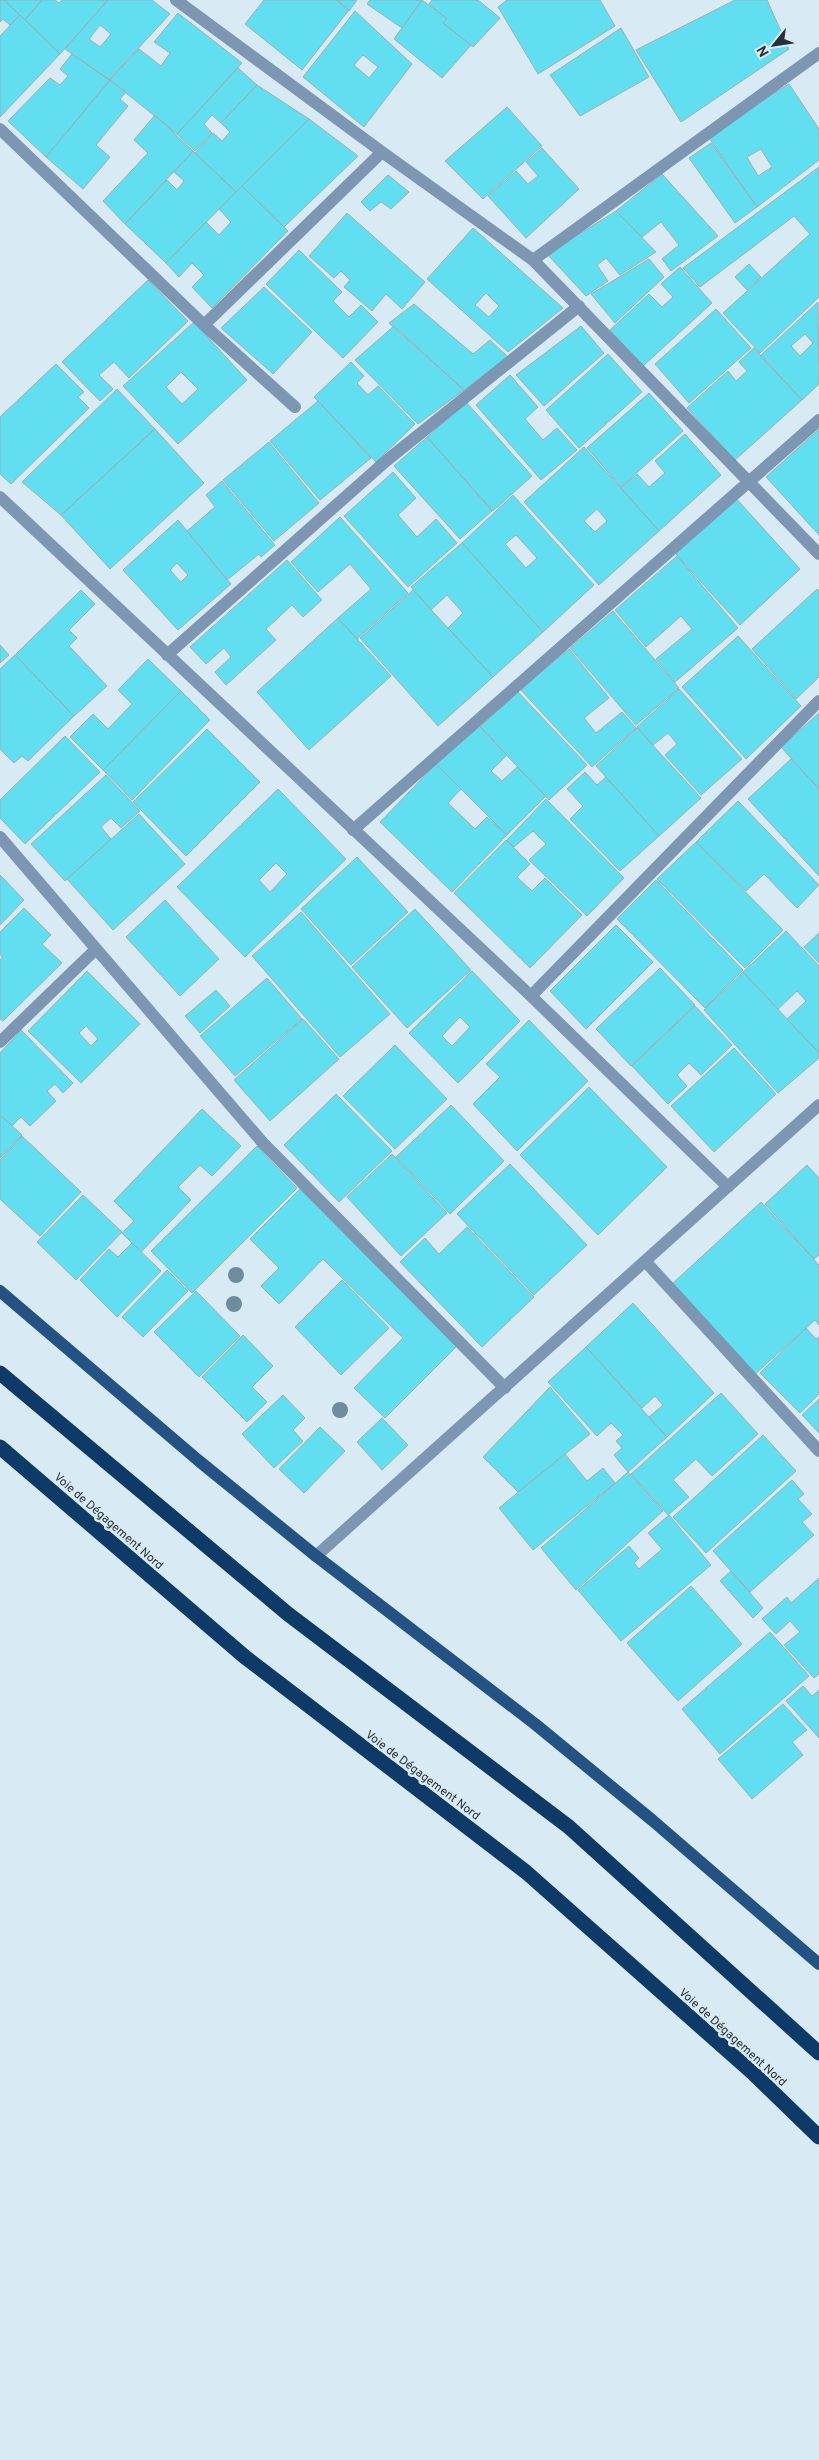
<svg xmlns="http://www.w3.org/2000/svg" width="819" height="2460" font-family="Overpass,sans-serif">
<rect width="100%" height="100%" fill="#d8eaf3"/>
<path fill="#61dff0" stroke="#9cb0b3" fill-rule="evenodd" d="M0 0H4L20 15 10 25 3 19 0 22Z
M4 0H42L25 20Z
M42 0H55L59 3 62 0H108L60 54 25 20Z
M108 0H152L170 14 109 80 65 49ZM100 25 111 34 100 47 89 39Z
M264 0H337L349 10 302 70 245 24Z
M337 0H357L349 11Z
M370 0H422L402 28 367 4Z
M422 0 447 19 443 23 471 45 442 78 394 39Z
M432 0H478L500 18 473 47 443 23 447 19 429 4Z
M507 0H600L615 26 538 74 498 7Z
M735 0H767L789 49 681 122 636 50Z
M355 11 412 64 364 127 303 77ZM363 55 378 67 369 78 354 65Z
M178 13 242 63 177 134 110 80 139 49 161 66 170 53 154 42Z
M20 15 60 54 0 117V36Z
M621 28 649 77 580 116 550 75Z
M72 54 110 80 46 157 8 121 50 78 60 85 68 76 60 69Z
M238 68 257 85 221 123 212 115 204 124 212 133 195 151 177 134Z
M110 80 126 92 120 99 128 106 96 145 110 157 83 189 46 157Z
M789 84 819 129V160L757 207 707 135ZM761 149 772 167 758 176 747 157Z
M257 85 309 119 236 192 195 153 213 133 222 141 230 132 221 123Z
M507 107 542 146 483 199 445 161Z
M155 115 193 151 125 224 103 201 148 153 134 140Z
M309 119 358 156 284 227 242 186Z
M711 143 757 207 735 223 689 158Z
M542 148 579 189 526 238 488 196 516 171 528 184 538 176 526 162Z
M193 151 236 192 166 263 125 224 167 180 177 190 184 181 174 172Z
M819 167V297L760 353 723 313 810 234 794 216 700 287 683 268Z
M662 174 718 236 671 271 662 259 679 245 661 222 642 237 616 211Z
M388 175 409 192 391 209 381 202 370 211 361 202Z
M242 186 288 231 212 308 192 287 204 275 192 263 179 277 166 263 206 222 219 235 231 222 219 209Z
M616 211 656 252 620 275 606 258 597 265 608 281 586 296 547 254Z
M347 213 425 282 402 309 386 294 372 311 344 287 350 280 341 271 334 278 309 256Z
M473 228 563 308 508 352 427 279ZM486 293 499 306 489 317 475 305Z
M299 250 342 292 333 301 349 317 361 305 378 322 343 358 266 284Z
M649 259 664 277 615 323 591 294Z
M749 264 761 277 747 290 735 277Z
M680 267 712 303 643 366 610 330 649 294 662 307 673 297 661 284Z
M148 280 188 321 129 378 114 362 99 375 113 389 100 401 62 362Z
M264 287 312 332 273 374 221 328Z
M818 302 819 384 802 400 760 356ZM805 334 813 343 800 356 791 346Z
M414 304 473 354 490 340 508 357 464 390 389 323Z
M716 309 751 348 689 403 655 364Z
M194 322 247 380 178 444 123 386ZM181 372 198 389 182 404 166 387Z
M394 326 464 390 418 424 355 360Z
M581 326 604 353 544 406 516 375Z
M754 348 802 400 735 460 687 408 728 371 736 381 747 371 739 362Z
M608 354 642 392 579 448 546 410Z
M351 362 364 376 357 383 368 395 378 386 415 424 376 462 314 397Z
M56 364 84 392 78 397 89 408 11 484 0 474V417Z
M510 375 538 407 525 419 543 440 557 428 577 450 541 480 476 405Z
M117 389 155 429 61 515 22 482Z
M649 393 683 431 621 487 587 448Z
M318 401 371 458 320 500 270 441Z
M466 402 532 476 493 511 427 437Z
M155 429 204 483 110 569 61 515Z
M819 429V535L766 477Z
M685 434 721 475 659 531 621 488 637 474 649 487 665 473 655 461Z
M427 437 492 511 460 539 394 466Z
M269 442 319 503 274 541 223 480Z
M584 447 659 531 599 585 524 502ZM597 509 607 521 595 532 584 521Z
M393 472 416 498 398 515 417 537 436 519 457 543 408 587 344 516Z
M222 481 275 545 261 557 259 554 227 580 187 531 215 507 206 495Z
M513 495 594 585 543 632 462 543ZM516 535 537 558 526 568 505 544Z
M733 495 800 569 740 625 673 551Z
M340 517 408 593 357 639 338 618 371 589 350 564 318 592 291 562Z
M178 520 231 584 178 630 123 570ZM177 563 188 575 181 582 170 570Z
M462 543 543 632 493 677 448 628 463 613 447 595 431 610 411 587Z
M677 556 738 628 675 682 656 659 692 629 681 616 646 647 615 610Z
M287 560 322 600 303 617 292 605 266 629 276 640 226 685 215 672 231 657 224 648 206 664 190 647Z
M817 589 819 591V677L796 699 752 649Z
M81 590 95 604 69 630 77 638 69 646 107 686 74 716 15 655Z
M413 590 493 677 438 726 360 638Z
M613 611 679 688 636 725 570 648Z
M338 618 391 676 309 750 257 692Z
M738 636 801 706 746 759 682 687Z
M0 645 9 655 0 663Z
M569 649 609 698 584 718 596 733 622 712 636 728 592 767 520 689Z
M15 655 74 716 28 761 22 756 14 763 0 749V669Z
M148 659 181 691 103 770 70 737 93 714 108 729 132 704 118 690Z
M679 689 742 759 701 795 665 755 677 744 668 733 653 745 637 727Z
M181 691 210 720 132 800 103 770Z
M518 692 587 765 549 800 480 727Z
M819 713V789L781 747Z
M477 723 507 755 491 771 502 781 517 767 546 796 507 835 436 764Z
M637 728 701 798 659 836 596 766Z
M207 729 260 782 186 856 133 802Z
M65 736 100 772 25 844 0 818V800Z
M791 759 819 789V876L748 799Z
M436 764 461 789 448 803 475 829 487 817 507 835 452 892 380 822Z
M585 772 597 785 606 777 659 836 620 871 570 819 583 806 567 789Z
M106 775 140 811 121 828 111 818 101 827 111 839 65 881 31 844Z
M278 789 346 859 245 957 177 887ZM276 863 287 874 270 892 259 880Z
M546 799 624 878 587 916 529 860 546 844 533 831 514 847 507 840Z
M738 801 819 885 797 908 764 874 746 891 696 842Z
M139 814 185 864 113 930 67 879Z
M506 840 530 864 517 877 532 891 545 878 582 915 530 968 454 893Z
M696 842 783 930 745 968 657 879Z
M357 857 408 912 351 965 301 909Z
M0 875 24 900 0 925Z
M656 880 743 970 705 1008 617 919Z
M165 900 219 959 180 996 126 937Z
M24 908 51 935 42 944 62 963 3 1021 0 1019V960L3 957 0 955V932Z
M415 909 471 970 407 1028 352 967Z
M301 912 390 1014 340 1057 252 956Z
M616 925 653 962 586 1029 550 991Z
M786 931 819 966V1053L787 1019 806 1001 797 991 778 1009 743 972Z
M819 933V963L804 947Z
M660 968 695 1005 631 1066 596 1029Z
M87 971 140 1024 81 1083 28 1031ZM86 1026 98 1039 91 1046 79 1033Z
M472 971 520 1021 458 1083 409 1033ZM460 1017 470 1027 452 1046 442 1036Z
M743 972 819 1053V1058L778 1093 704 1010Z
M267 978 302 1019 235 1076 200 1036Z
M216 990 230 1006 200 1033 185 1016Z
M695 1006 732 1045 701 1075 689 1063 677 1075 687 1086 668 1104 632 1066Z
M303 1019 339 1059 270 1121 234 1080Z
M529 1020 588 1081 517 1151 473 1104 500 1077 486 1064Z
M21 1030 73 1083 63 1093 55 1084 47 1091 56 1101 30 1126 21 1117 12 1126 0 1115V1053Z
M395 1045 447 1099 395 1149 343 1096Z
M734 1048 776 1094 714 1152 671 1106Z
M589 1087 667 1167 598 1235 520 1155Z
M336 1094 392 1151 339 1202 284 1145Z
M451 1105 504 1161 450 1214 396 1157Z
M202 1109 241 1146 212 1176 200 1165 178 1187 191 1200 141 1252 122 1233 134 1221 114 1201Z
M0 1115 22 1135 0 1158Z
M22 1136 81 1192 40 1236 0 1199V1160Z
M257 1146 297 1188 192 1293 151 1251Z
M392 1154 447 1213 401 1256 347 1197Z
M510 1164 587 1245 534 1295 457 1214Z
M807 1165 819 1178V1255L814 1259 765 1204Z
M300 1189 457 1346 385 1418 354 1388 403 1338 323 1259 279 1304 261 1286 279 1268 250 1239Z
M83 1195 122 1232 76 1280 37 1242Z
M761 1202 819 1265V1325L815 1320 754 1375 672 1284Z
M467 1227 534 1297 482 1347 400 1262 425 1238 439 1254Z
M132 1243 161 1271 117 1317 80 1280 109 1249 118 1257Z
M167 1270 188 1291 143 1337 122 1317Z
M342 1280 389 1328 341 1375 295 1327Z
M196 1291 240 1336 199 1377 154 1332Z
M633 1303 714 1393 667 1437 649 1417 663 1405 655 1396 642 1408 586 1347Z
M806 1328 816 1339 819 1337V1394L800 1413 760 1373Z
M243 1335 273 1366 252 1387 267 1402 247 1422 202 1377Z
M586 1347 667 1437 628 1472 614 1455 622 1448 616 1441 623 1435 611 1423 597 1436 548 1382Z
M550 1387 590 1434 518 1492 483 1457Z
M721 1393 758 1434 712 1476 696 1459 673 1480 689 1497 668 1515 631 1474Z
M283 1395 305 1418 293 1430 303 1441 274 1468 242 1434Z
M819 1399V1433L802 1415Z
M382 1418 408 1445 382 1470 357 1442Z
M320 1427 345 1451 304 1493 279 1469Z
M763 1435 796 1471 706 1553 673 1517Z
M565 1454 587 1481 603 1468 615 1483 533 1550 499 1508Z
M628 1472 663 1511 576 1590 541 1548Z
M792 1480 804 1494 798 1499 812 1514 802 1522 814 1535 750 1592 713 1551Z
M669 1515 711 1565 621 1641 578 1590 629 1546 639 1558 634 1563 639 1569 662 1549 648 1533Z
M731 1571 763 1608 753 1618 720 1581Z
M819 1578V1674L814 1678 784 1645 800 1632 790 1621 776 1634 762 1619 787 1597 791 1603Z
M691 1586 742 1644 678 1701 627 1643Z
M770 1632 809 1676 720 1754 682 1709Z
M803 1686 812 1696 819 1690V1738L786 1701Z
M783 1704 807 1730 792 1742 803 1755 752 1799 718 1759Z"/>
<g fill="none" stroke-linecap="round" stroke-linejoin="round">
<path stroke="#7d96b2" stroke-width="12" d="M176 0 382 152 533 260 819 554
M0 129 204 325 295 407
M533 260 819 53
M204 325 382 152
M0 497 531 996 728 1187
M167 655 386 461 579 306
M353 830 819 420
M0 837 263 1143 505 1388
M531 996 819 701
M0 1042 95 950
M645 1261 819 1451
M316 1556 819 1105"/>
<path stroke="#235283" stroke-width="12" d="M0 1291 199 1461 316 1556 535 1724 652 1820 819 1964"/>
<path stroke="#0d3a66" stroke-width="15" d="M0 1373 288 1614 569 1827 819 2053
M0 1447 245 1657 526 1872 754 2074 819 2137"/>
</g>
<g fill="#6d8d9c">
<circle cx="236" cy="1275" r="8"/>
<circle cx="234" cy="1304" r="8"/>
<circle cx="340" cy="1410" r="8"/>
</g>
<g text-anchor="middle" stroke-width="5" stroke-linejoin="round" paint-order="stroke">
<g font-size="12" fill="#2a3034" stroke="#d8eaf3">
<text transform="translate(109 1521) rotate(41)" y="4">Voie de Dégagement Nord</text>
<text transform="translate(423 1775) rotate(37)" y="4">Voie de Dégagement Nord</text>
<text transform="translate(733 2037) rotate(42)" y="4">Voie de Dégagement Nord</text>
</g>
</g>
<g transform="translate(774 45) rotate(240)" stroke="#d8eaf3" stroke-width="4" paint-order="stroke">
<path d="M0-4L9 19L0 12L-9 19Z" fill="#2a3034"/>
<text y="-8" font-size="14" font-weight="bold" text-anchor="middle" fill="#2a3034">N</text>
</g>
</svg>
